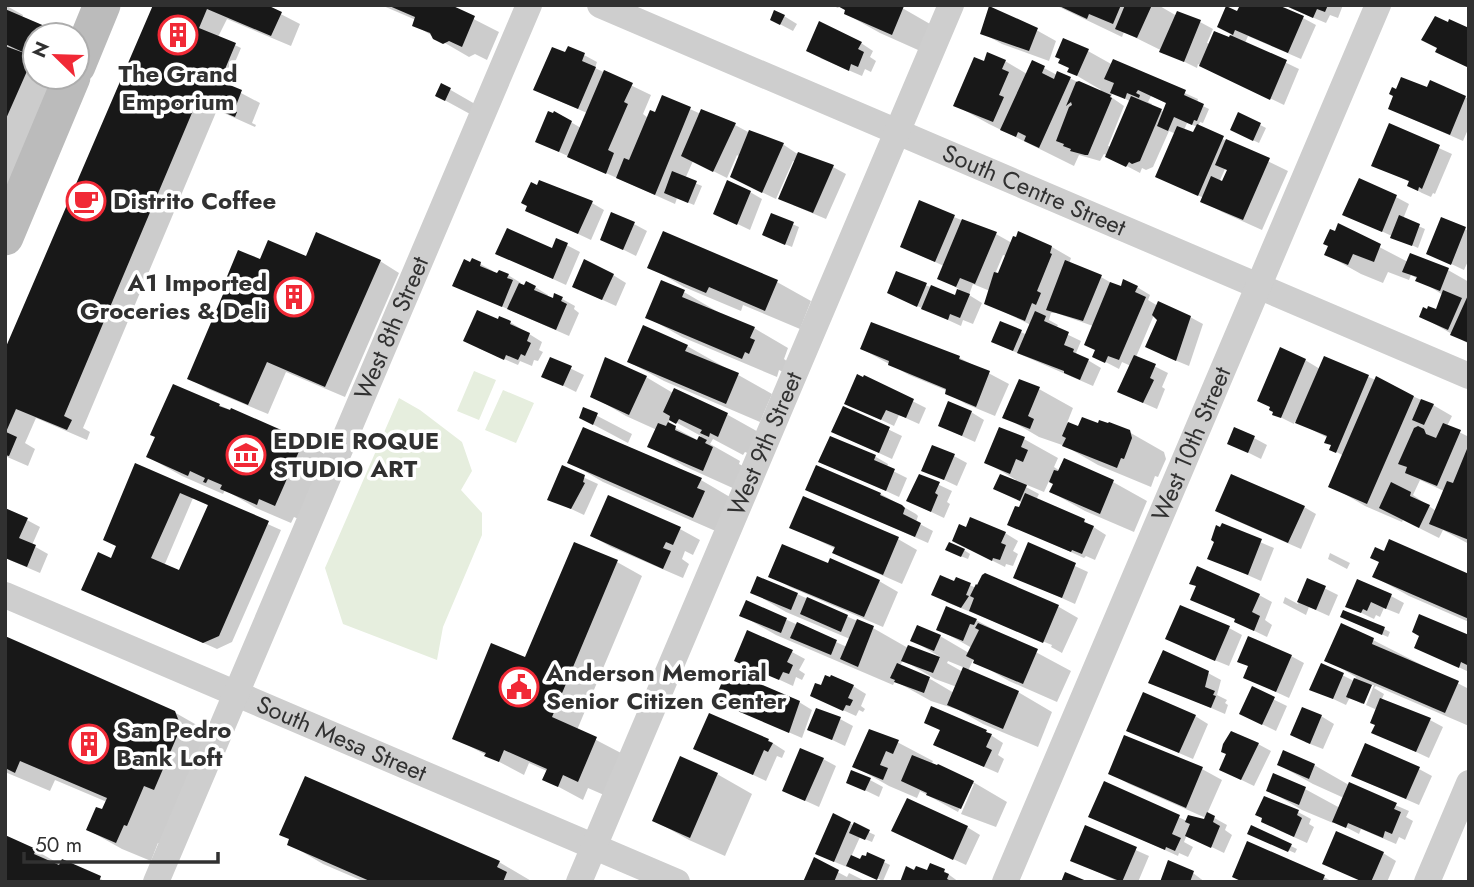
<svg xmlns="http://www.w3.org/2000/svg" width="1474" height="887" font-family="Jost,sans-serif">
<rect width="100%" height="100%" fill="#fff"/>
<path fill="#e6eede" d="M474 371 496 380 479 420 457 411Z
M503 390 534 403 516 443 485 430Z
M399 398 420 410 462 442 472 471 461 490 482 513V535L443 627 437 660 343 624 325 568Z"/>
<path fill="#0003" fill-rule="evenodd" d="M5 5 23 15 22 18 58 35H35V77H65L5 193Z
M155 5H270L269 8 300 24 291 46 227 19 218 37 241 48 227 81 179 60 260 103 252 123 256 125 255 127 217 110 83 428 90 432 87 440 36 418 25 443 35 449 28 466 5 456V354Z
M381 5H446L499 32 487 60 475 54 469 57 414 25 416 20Z
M831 5H897L937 28 927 54 880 33 846 14 847 11 839 7 838 8Z
M1055 5H1158L1177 16 1200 22 1213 29 1207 43 1210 44 1230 39 1238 13 1303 18 1316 25 1301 59 1248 36 1245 43 1299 69 1284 105 1198 64 1197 68 1124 32 1122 37Z
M1283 5H1343L1338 18 1330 15 1326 23Z
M784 16 797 24 793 31 772 20Z
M1022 22 1056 41 1049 61 1002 44 982 33Z
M861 43 873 51 870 57 876 61 871 72 865 69 862 76 820 58Z
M1088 51 1113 65 1114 61 1198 99 1197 103 1209 109 1203 123 1200 122 1198 127 1288 171 1262 230 1222 212 1202 201 1204 198 1157 177 1176 134 1169 131 1153 167 1146 170 1142 168 1140 173 1104 154 1100 161 1079 155 1074 166 989 124 955 105 985 63 1005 61 1027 74 1044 68 1057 75 1058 73 1100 92 1101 90 1069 71ZM1113 92 1131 102 1111 147 1108 146 1124 106 1111 97ZM1151 96 1168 104 1164 112 1151 106 1152 104 1148 102ZM1187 123 1198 127 1194 135 1184 130ZM1225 169 1228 171 1220 188 1217 187Z
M566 54 584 55 597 62 595 68 651 95 643 114 648 118 656 114 663 97 701 114 735 125 750 133 784 145 796 153 833 167 846 174 826 219 793 205 796 162 793 161 776 199 745 184 740 157 737 155 727 178 693 161 685 179 702 186 694 205 677 198 675 204 550 148 555 113 581 128 587 113 548 96Z
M1431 82 1469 99V127L1463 141 1403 115 1428 90Z
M442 85 475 104 470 114 437 96Z
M1239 114 1266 128 1259 143 1238 133Z
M1390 126 1452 154 1435 194 1433 193 1431 197 1422 193 1409 186 1410 182 1374 165Z
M750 192 762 199 750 230 715 213Z
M1396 197 1409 204 1403 219 1425 229 1418 248 1344 214Z
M592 203 604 210 591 240 527 210Z
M772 215 799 227 792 247 770 238Z
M954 217 996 234 1012 243 1017 240 1019 234 1052 247 1071 258 1069 264 1101 277 1122 289 1137 287 1150 295 1148 300 1158 306 1190 317 1203 324 1189 366 1160 354 1159 320 1154 315 1136 357 1168 373 1162 387 1165 389 1157 409 1132 398 1131 366 1122 362 1119 369 1094 356 1096 350 1093 326 1056 313H1051L1049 320 1058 325 1056 329 1081 341 1076 353 1101 368 1093 386 999 345 1021 332 1027 335 1031 325 986 303 990 291 973 284 969 295 982 303 973 324 963 320 961 326 902 299 897 274 956 297 959 289 939 278 944 266 915 253ZM1003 255 1006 256 998 275 995 274Z
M1442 219 1469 231V259L1464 270 1428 253Z
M634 224 647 231 636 256 602 239Z
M1339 226 1408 262 1448 270 1469 282V344L1421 316 1437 311 1443 295 1418 279 1411 275 1409 280 1388 272 1383 283 1361 274 1327 255Z
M664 233 777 282 811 301 800 329 743 305 741 311 684 287 650 267Z
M557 240 580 252 566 285 498 254 553 250Z
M307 259 380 261 399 273 345 397 286 372 268 414 208 389 189 378 226 292 261 262Z
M473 260 493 271 492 273 508 275 521 283 520 285 535 287 548 295 547 297 553 300 555 295 575 306 574 309 579 313 569 336 455 286Z
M613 275 626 283 616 306 574 287Z
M684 292 718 312 717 313 754 328 788 348 784 359 788 362 783 372 779 370 777 377 682 337 647 317Z
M499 321 510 322 542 342 539 350 543 352 538 361 534 360 532 366 520 361 518 365 478 348Z
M872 324 960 358 1009 384 995 416 966 404 947 393 948 391 909 375 862 349Z
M687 346 772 394 760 422 664 381 629 362Z
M1325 358 1433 405 1452 416 1447 426 1469 437V544L1443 530 1439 538 1403 520 1402 522 1365 506 1331 486 1344 456 1331 449 1332 445 1328 438 1295 421 1294 424 1274 414 1305 360 1320 369ZM1420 480 1444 491 1436 511 1413 495Z
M551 359 584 375 576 392 544 376Z
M646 377 673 393 675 390 728 415 762 434 752 455 745 452 743 455 713 439 710 444 740 461 739 464 747 468 737 490 684 466 650 446 657 430 626 416 592 396ZM670 419 701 436 699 441 668 424Z
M865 377 926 408 919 424 899 415 894 426 846 403Z
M1039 389 1073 408 1067 423 1079 429 1129 432 1164 452 1166 459 1158 477 1155 476 1151 487 1098 465 1065 446 1039 437 1005 417Z
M219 405 303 442 337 461 310 524 294 517 291 523 256 508 225 490 223 494 182 476 148 457Z
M844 408 902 436 892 459 833 432Z
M584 409 632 434 628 443 581 418Z
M971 412 984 420 975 442 953 432Z
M831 438 876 457 888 464 887 468 907 478 899 497 821 461Z
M1254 438 1267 445 1261 459 1229 443Z
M1024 439 1058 458 1054 467 1060 471 1113 482 1147 501 1134 532 1085 511 1051 492 1055 484 1049 481 1044 492 1027 485 1026 487 1039 494 1036 500 1084 521 1106 535 1095 560 1086 556 1084 558 1009 524 1023 503 995 489 1016 480 986 462Z
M954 456 967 463 957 486 923 470Z
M569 462 701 480 735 500 727 536 603 482Z
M136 466 281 530 232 642 217 649 83 589 112 560 118 547 105 540ZM193 498 209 506 179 573 164 566Z
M817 467 881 494 916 514 918 516 916 522 933 531 928 543 807 489Z
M563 468 598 484 584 515 550 499Z
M920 476 952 491 947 502 950 504 944 518 908 501Z
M609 497 680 529 700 540 693 555 685 551 682 559 689 564 683 578 611 547 592 536Z
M1304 507 1316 514 1301 549 1230 518Z
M27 520 40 527 32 545 48 554 40 573 5 558Z
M1223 526 1274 548 1261 581 1209 558Z
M791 527 898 539 917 550 902 584 854 563 834 552 836 549Z
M1005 533 1018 541 1013 551 1018 554 1013 566 1006 564 1005 567 967 548Z
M1029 545 1088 572 1075 604 1015 577Z
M964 550 970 554 968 559 953 553Z
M1330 553 1350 563 1347 569 1328 559Z
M617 562 642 576 577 730 621 753 604 795 588 788 583 800 544 779 547 771 529 763 524 775 454 738Z
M829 565 879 581 898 592 883 627 790 587 771 576Z
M985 575 1059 607 1078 618 1062 653 1051 647 1052 645 946 602 957 579 976 588Z
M1469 576V622L1409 596 1375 577Z
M1308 580 1338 595 1329 616 1309 607 1306 615 1283 603 1285 597 1298 604Z
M752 592 797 594 873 628 908 648 940 659V657L912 640 940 636 969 653 972 648 938 629 976 620 1071 671 1057 702 1009 681 973 660 968 671 1018 692 1052 712 1038 747 983 724 959 710 931 701 895 681 893 685 776 635 741 615 747 602 847 647 850 639 786 612ZM903 660 935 679 957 687 954 693 932 680 900 666ZM948 661 965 668 963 672 947 663Z
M1259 595 1272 602 1265 620 1272 625 1267 637 1236 622Z
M1391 596 1404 603 1399 614 1384 608 1380 617 1376 615 1374 619 1347 606Z
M1348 620 1384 629 1390 632 1388 637Z
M1229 628 1242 635 1229 666 1180 646Z
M1469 637V672L1416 647Z
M5 639 174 712 209 732 162 844 158 843 151 861 122 849 88 830 103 812 107 802 55 780 50 791 5 772Z
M1373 640 1469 689V726L1376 686 1374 688 1384 694 1381 701 1430 720 1443 727 1429 758 1373 732 1377 725V710L1366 705 1374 685H1370L1362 704 1350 697 1346 705 1312 689 1322 665 1354 681 1356 677 1327 660Z
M792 652 805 659 799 670 805 674 802 680 796 677 793 686 736 660Z
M1291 656 1304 663 1289 698 1246 678Z
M1208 673 1221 680 1217 695 1227 700 1225 703 1228 705 1225 714 1151 682Z
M853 686 866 694 861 706 865 709 863 712 859 710 856 716 812 696Z
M1252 689 1287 706 1276 731 1241 714Z
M716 701 799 702 812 710 802 738Z
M932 709 986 732 1003 743 998 755 1004 759 998 773 948 751 941 731 926 722Z
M1195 716 1208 724 1193 759 1141 737Z
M1321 716 1334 724 1323 749 1305 742Z
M840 719 853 726 845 746 809 729Z
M882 734 933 761 931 765 973 782 1007 802 996 827 961 814 974 784H971L958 812 920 791 917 798 889 786 854 766Z
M1125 737 1202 769 1222 780 1207 814 1227 825 1225 830 1232 835 1224 853 1187 835 1184 842 1193 847 1188 857 1179 853 1178 856 1090 816 1104 784 1187 821H1204L1206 818 1129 784 1110 773Z
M768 740 785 751 782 758 777 756 766 781 696 748Z
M1258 744 1271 751 1254 786 1221 770Z
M681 758 717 774 752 794 725 856 689 840 655 821Z
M823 759 836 766 819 807 784 791Z
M1279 765H1314L1349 785 1409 811 1406 817 1413 821 1405 840 1399 837 1396 844 1361 829 1359 834 1334 821 1333 823 1302 810 1268 790 1274 776 1305 789 1340 808 1344 798 1313 784Z
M1419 769 1432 776 1419 805 1366 782Z
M870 780 883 787 879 797 848 782Z
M1298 812 1311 819 1309 824 1314 827 1307 843 1276 829 1264 818Z
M834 816 875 835 872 842 860 837 851 857 861 861 884 862 890 865 883 881 848 865 847 867 830 860Z
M967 827 980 835 966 865 893 831Z
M1086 828 1149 856 1138 882H1119L1072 860Z
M1255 836 1291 846 1297 849 1295 853Z
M289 844 499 862 533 882H365L323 864Z
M1248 844 1324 877 1333 882H1244Z
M35 850 61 865 63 862 107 882H5Z
M1383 853 1396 861 1387 882H1363Z
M815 860 847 877 849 873 867 882H805Z
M944 871 959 882H901L915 872Z
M1193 873 1205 882H1161Z"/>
<path fill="#181818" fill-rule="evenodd" d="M153 5H267L282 12 271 36 207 9 199 28 236 43 220 81 242 90 234 111 237 112 235 117 197 101 64 416 72 420 67 430 16 409 6 432 17 437 9 456 5 455V349Z
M387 5H451L475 16 462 47 449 41 443 44 433 39 430 33 412 26 415 17Z
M836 5H901L904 6 892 35 844 14 845 10Z
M1057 5H1121L1113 24 1089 14 1087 19Z
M1125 5H1152L1137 38 1115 29Z
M1240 5H1278L1304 16 1288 53 1235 30 1233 35 1217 27 1226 6 1237 11Z
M1284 5H1328L1325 12 1317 9 1313 18Z
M989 6 1038 28 1029 51 980 34Z
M5 9 47 27 43 35H35V53L5 121V46L27 54 5 44Z
M774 10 785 15 780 25 770 20Z
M1177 11 1201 20 1184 62 1159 52Z
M1435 16 1448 22 1449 19 1469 28V68L1435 52 1437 48 1421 40Z
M819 21 862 42 858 49 864 52 858 67 851 64 849 71 806 51Z
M1214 31 1229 37 1230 35 1287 60 1270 100 1199 66Z
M1063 38 1089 49 1077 76 1067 72 1069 68 1058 63 1060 59 1055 57Z
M568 46 585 53 582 61 596 67 578 109 533 90 552 47 565 52Z
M987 52 1006 60 1002 69 1009 72 999 95 1004 97 993 122 953 106 974 57 984 61Z
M1113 59 1186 90 1184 95 1204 104 1197 121 1194 120 1192 125 1174 117 1168 131 1157 126 1166 103 1138 90 1136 93 1140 95 1139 98 1127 93 1125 99 1110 93 1114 83 1104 79Z
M1032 60 1045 66 1042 73 1054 79 1057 71 1071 77 1039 148 1024 141 1026 136 1018 132 1016 137 1000 130Z
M604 70 633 83 624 102 628 104 608 150 614 153 606 174 567 157Z
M1401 77 1427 87 1430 80 1466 96 1450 135 1388 109 1393 96 1389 94 1392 87 1396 89Z
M1079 81 1111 95 1110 97 1112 98 1088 155H1085L1070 151 1071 149 1063 146 1064 144 1056 141 1069 107 1072 105 1071 102 1066 106 1076 82Z
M441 83 451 88 445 101 435 96Z
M662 95 691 107 655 195 616 178 624 158 629 160 650 110 655 112Z
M1131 96 1162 109 1140 161 1132 164 1129 162 1126 167 1105 157Z
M701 109 736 123 713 172 681 156Z
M548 111 553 113 554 111 572 121 559 152 535 142Z
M1238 112 1261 123 1253 141 1230 130Z
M1389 123 1440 145 1422 189 1419 187 1418 191 1407 186 1409 181 1371 166Z
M1197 124 1224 136 1198 196 1155 177 1177 126 1193 132Z
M749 130 784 143 762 193 730 177Z
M1226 139 1270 158 1243 220 1200 202 1211 176 1222 181 1227 170 1215 165Z
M798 152 834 165 813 213 778 199Z
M672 171 697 181 688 203 664 193Z
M1359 178 1397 195 1382 232 1342 215Z
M539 180 593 201 578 234 525 211 527 206 521 203 531 182 537 185Z
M727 180 751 191 737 225 713 214Z
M919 200 955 215 935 262 900 247Z
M611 212 635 222 623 250 600 240Z
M771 213 794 222 785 245 762 235Z
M1399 215 1420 224 1412 246 1390 238Z
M1441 217 1466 227 1451 265 1426 254Z
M962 219 997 232 975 284 960 278 956 287 937 279Z
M1338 223 1381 244 1374 262 1353 254 1348 265 1324 255 1328 246 1323 244 1330 229 1335 231Z
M507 228 552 248 556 238 568 243 553 279 495 254Z
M663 231 778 280 765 311 709 287 706 293 647 268Z
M1018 231 1052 246 1050 253 1052 254 1037 291 1041 293 1036 305 1032 303 1025 321 984 304 994 272 998 273 1013 236 1016 237Z
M316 232 381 260 325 387 267 362 248 405 187 379 224 292 221 291 238 250 260 259 268 240 306 256Z
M1410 253 1449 268 1440 291 1415 281 1417 277 1402 272Z
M472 258 481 262 480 266 497 273 499 270 509 274 507 278 513 280 502 307 452 286 464 259 470 262Z
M584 259 614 274 602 300 572 287Z
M1065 260 1102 275 1083 321 1046 310Z
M896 271 927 283 917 307 887 293Z
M1123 279 1138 286 1135 292 1146 297 1119 360 1108 356 1105 363 1092 357 1095 350 1084 345 1110 282 1121 286Z
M661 280 685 290 682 297 755 327 750 338 755 340 749 354 745 352 742 359 645 318Z
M526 281 536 286 534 290 553 298 554 293 563 297 561 301 567 304 556 330 507 309 519 283 524 285Z
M931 285 955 295 957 289 970 294 960 318 950 314 948 320 921 309Z
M1443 290 1462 298 1448 330 1419 317 1423 307 1427 309 1428 306 1436 309Z
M1469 293V343L1450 335Z
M1158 301 1191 316 1176 361 1145 347 1157 320 1152 315Z
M477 310 498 319 499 316 511 321 510 324 530 333 527 341 531 343 525 356 521 354 518 360 506 355 504 360 463 341Z
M1035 311 1046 316 1044 321 1069 332 1064 345 1074 349 1073 352 1089 359 1080 380 1064 373V371L1017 353Z
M1000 321 1022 330 1013 351 991 342Z
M871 322 960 356 959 359 990 371 976 407 945 394 946 389 888 365 889 361 860 349Z
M643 325 688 345 685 351 739 373 726 404 627 362Z
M1280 347 1306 359 1281 418 1272 415 1273 412 1269 410 1270 407 1257 401Z
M1134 355 1156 364 1150 378 1154 380 1143 403 1117 392Z
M1324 356 1369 375 1336 453 1329 450 1331 445 1324 443 1327 436 1295 423Z
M550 357 572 366 563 386 541 377Z
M605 357 647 376 629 415 590 397Z
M857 374 863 377 864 375 914 399 906 418 886 410 881 420 844 404Z
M1376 376 1414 396 1367 504 1328 487Z
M1019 379 1040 387 1028 416 1034 419 1030 429 1002 418Z
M173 384 220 404 219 406 230 410 231 408 304 440 275 506 259 499 257 505 220 489 222 485 208 479 206 483 203 482 205 478 190 471 188 476 146 457 155 437 150 435Z
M674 388 728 413 718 437 710 433 709 437 700 433 702 430 679 419 676 424 669 420 670 416 663 412Z
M1421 399 1434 404 1424 425 1412 420Z
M948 401 972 411 962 436 938 426Z
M843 406 890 427 879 453 831 432Z
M583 407 598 413 593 425 579 418Z
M1082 417 1098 423 1099 420 1108 423 1109 422 1130 430 1132 438 1124 459 1121 458 1117 468 1062 446 1066 438 1062 436 1068 422 1078 426Z
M668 422 676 426 675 430 697 440 699 436 707 440 705 443 713 447 703 471 647 447 658 423 666 426Z
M1443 423 1461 430 1437 486 1405 473 1407 467 1398 464 1414 428 1418 426 1424 429 1426 434 1436 438Z
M583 427 702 478 697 488 705 491 693 518 567 463Z
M999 427 1025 437 1021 447 1028 450 1023 462 1016 459 1010 474 984 463Z
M1234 427 1255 436 1248 453 1227 444Z
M830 436 876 455 874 460 895 469 886 491 818 462Z
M1469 444V540L1429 524 1447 481 1453 483Z
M932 445 955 454 944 480 921 471Z
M1064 458 1114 480 1100 514 1049 492 1053 484 1049 482 1054 470 1058 471Z
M135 463 269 521 219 636 203 643 81 590 98 552 111 558 116 546 103 540ZM180 493 208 505 179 570 151 558Z
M562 465 585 475 583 482 585 483 571 509 547 500Z
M816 465 881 493 880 495 902 505 905 508 903 514 921 523 915 537 805 490Z
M919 474 940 482 935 493 938 495 931 512 906 501Z
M1000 474 1027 485 1020 501 993 489Z
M1231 474 1305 506 1288 543 1215 511Z
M1391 482 1411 492 1410 496 1430 505 1419 528 1379 508Z
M1025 493 1085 519 1084 522 1094 526 1082 554 1072 550 1071 552 1007 525 1015 506 1019 507Z
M608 495 681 527 673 545 666 542 663 548 671 551 663 569 590 536Z
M803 496 899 537 883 575 832 553 835 547 789 528Z
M5 508 28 518 19 538 36 545 27 567 5 558Z
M970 517 1006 532 1001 543 1006 545 1000 560 993 558 992 561 952 541 959 524 966 527Z
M1222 523 1262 539 1248 575 1207 559 1214 542 1211 540 1216 525 1220 527Z
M1389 539 1469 574V619L1372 577 1379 562 1370 558 1375 547 1384 551Z
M574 542 618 560 552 717 597 737 578 782 563 775 558 787 542 780 547 769 504 750 499 762 484 756 486 753 452 739 491 643 525 657Z
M949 542 965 549 961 557 945 550Z
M1028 542 1076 563 1062 598 1013 578Z
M782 544 828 563 830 558 880 580 864 617 768 577Z
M1197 566 1260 594 1252 612 1260 616 1254 631 1234 622 1235 619 1190 600 1196 586 1189 584Z
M985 573 1059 605 1043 643 969 611 974 598 970 596 976 584 977 585 982 575Z
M940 575 954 581 956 577 971 583 966 595 969 596 961 608 931 595Z
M757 576 798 593 791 610 750 593Z
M1307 578 1326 586 1316 610 1297 602Z
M1357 579 1392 594 1386 609 1371 602 1367 611 1363 609 1361 613 1345 607Z
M807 597 848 615 841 632 800 614Z
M746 600 787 618 781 633 739 616Z
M1180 605 1230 626 1215 661 1165 639Z
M946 606 977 619 974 625 970 624 963 641 936 630Z
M1343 610 1385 627 1382 635 1340 617Z
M1419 614 1469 635 1467 665 1461 662 1459 668 1414 648 1419 636 1412 632Z
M857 619 874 626 858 667 840 659Z
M797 622 837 640 831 655 790 638Z
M978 623 1038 649 1023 684 973 663 974 660 966 656 979 630 975 628Z
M1341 623 1374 638 1372 644 1459 681 1445 713 1324 661Z
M917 625 941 635 934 651 910 641Z
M747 630 793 650 787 662 793 665 789 674 783 672 779 680 734 661Z
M5 636 175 711 181 727 154 790 144 786 127 826 124 825 116 843 86 830 96 807 102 809 107 798 20 761 15 773 5 768Z
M1248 636 1292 655 1276 692 1243 678 1248 666 1237 662Z
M908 645 940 657 933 673 901 661Z
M1163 650 1209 671 1205 687 1215 691 1213 695 1216 696 1211 708 1148 683Z
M897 663 930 677 924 693 894 682 895 680 890 678Z
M1321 663 1344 673 1333 699 1309 690Z
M963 667 1019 691 1003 729 947 705Z
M727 670 800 701 789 733 714 701Z
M825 675 830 677 831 675 854 685 848 698 853 700 850 706 846 705 843 711 810 696 815 683 821 685Z
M1354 678 1372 685 1364 704 1346 697Z
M1252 686 1275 697 1262 725 1239 714Z
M1143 692 1196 715 1179 753 1126 731Z
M1380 698 1431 718 1416 752 1371 733 1375 725 1370 723Z
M931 706 987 730 986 732 992 734 986 747 992 750 984 767 933 745 940 730 924 723Z
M1302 707 1322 715 1310 744 1290 735Z
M816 708 841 717 832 740 807 730Z
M709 713 769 739 768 741 773 743 768 752 764 750 753 775 693 749Z
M869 729 899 740 893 754 886 751 880 765 888 768 883 780 852 767Z
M1231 731 1259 743 1241 780 1219 770 1226 754 1221 752 1223 744Z
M1124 735 1203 767 1186 808 1108 774Z
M1365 743 1420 767 1406 799 1351 776Z
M800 748 824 758 805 801 782 791Z
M1283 750 1315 764 1309 779 1277 765Z
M912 755 937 765 938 764 974 781 961 809 926 795 927 793 901 781Z
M680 756 718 773 690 838 652 821Z
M851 770 871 778 865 791 846 783Z
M1273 773 1306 787 1299 805 1266 791Z
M305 776 500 861 497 867 507 872 503 882H372L287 845 289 839 279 835Z
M1104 781 1180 815 1172 834 1181 838 1175 851 1166 847 1165 850 1088 817Z
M1349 782 1397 803 1394 809 1401 812 1392 834 1385 831 1383 838 1348 823 1346 828 1332 822Z
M1264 796 1299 810 1297 815 1302 818 1294 837 1261 822 1262 818 1255 815Z
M907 798 968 826 953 860 891 831Z
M1207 812 1215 816 1213 822 1220 826 1211 848 1185 836 1190 824 1185 822 1188 815 1204 819Z
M833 813 851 822 834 862 815 854Z
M854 822 870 830 865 840 849 833Z
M1085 825 1137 847 1122 882 1070 861Z
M1251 825 1292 844 1288 852 1247 834Z
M1336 831 1384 852 1371 882H1363L1322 864Z
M5 835 36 849 34 854 59 865 62 859 101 876 99 882H5Z
M1247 841 1325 875 1322 882H1243L1232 877Z
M867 852 885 860 877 880 846 866 851 855 860 859 862 855 866 856Z
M814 857 839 870 834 882H803Z
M1168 860 1194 871 1190 882H1160Z
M930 863 945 869 944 872 949 874 947 879 953 882H900L906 866 914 870 916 866 927 870Z
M1065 872 1089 882H1061Z"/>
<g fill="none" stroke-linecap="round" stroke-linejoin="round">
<g stroke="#cecece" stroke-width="26">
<path id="s1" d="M600 5 1469 376"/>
<path id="s2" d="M5 595 677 882"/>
<path id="s3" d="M156 882 529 5"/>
<path id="s4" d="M579 882 951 5"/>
<path id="s5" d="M1005 882 1378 5"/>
<path d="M1427 882 1469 783"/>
</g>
<path stroke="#bbb" stroke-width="37" d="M77 66 102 5
M5 237 72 77"/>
</g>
<defs>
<symbol id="building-ring" viewBox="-11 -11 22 22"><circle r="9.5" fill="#fff" stroke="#f12936" stroke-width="1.5"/><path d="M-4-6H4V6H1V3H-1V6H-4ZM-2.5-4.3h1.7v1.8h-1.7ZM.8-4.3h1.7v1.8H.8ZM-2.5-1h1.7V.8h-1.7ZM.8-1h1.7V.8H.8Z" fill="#f12936"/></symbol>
<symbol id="cafe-ring" viewBox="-11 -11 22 22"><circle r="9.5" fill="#fff" stroke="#f12936" stroke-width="1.5"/><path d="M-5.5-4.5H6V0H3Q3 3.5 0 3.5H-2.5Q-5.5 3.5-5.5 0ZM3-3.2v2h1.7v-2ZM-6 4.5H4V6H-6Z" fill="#f12936"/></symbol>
<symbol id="museum-ring" viewBox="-11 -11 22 22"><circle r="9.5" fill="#fff" stroke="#f12936" stroke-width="1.5"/><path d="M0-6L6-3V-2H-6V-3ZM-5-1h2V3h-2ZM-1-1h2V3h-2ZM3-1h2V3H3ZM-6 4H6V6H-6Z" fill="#f12936"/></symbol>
<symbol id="civic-ring" viewBox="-11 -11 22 22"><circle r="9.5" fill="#fff" stroke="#f12936" stroke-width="1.5"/><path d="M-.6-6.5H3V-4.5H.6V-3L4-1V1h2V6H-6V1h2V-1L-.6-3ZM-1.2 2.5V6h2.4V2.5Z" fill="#f12936"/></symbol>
</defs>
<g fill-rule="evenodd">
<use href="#building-ring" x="156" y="13" width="44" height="44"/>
<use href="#cafe-ring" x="64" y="179" width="44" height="44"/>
<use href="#building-ring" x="272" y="275" width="44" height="44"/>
<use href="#museum-ring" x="224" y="433" width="44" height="44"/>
<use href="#civic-ring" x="497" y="665" width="44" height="44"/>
<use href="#building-ring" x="67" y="722" width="44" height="44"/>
</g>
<g text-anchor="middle" stroke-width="7" stroke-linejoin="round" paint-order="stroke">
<g font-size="24" font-weight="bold" fill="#313131" stroke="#fff" text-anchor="start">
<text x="178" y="82" text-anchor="middle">The Grand<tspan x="178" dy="28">Emporium</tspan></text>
<text x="113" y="209">Distrito Coffee</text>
<text x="267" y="291" text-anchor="end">A1 Imported<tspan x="267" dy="28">Groceries &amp; Deli</tspan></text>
<text x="273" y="449">EDDIE ROQUE<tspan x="273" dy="28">STUDIO ART</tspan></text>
<text x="546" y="681">Anderson Memorial<tspan x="546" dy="28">Senior Citizen Center</tspan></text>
<text x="116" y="738">San Pedro<tspan x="116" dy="28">Bank Loft</tspan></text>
</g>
<g font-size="24" fill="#313131" stroke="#fff">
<text dy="8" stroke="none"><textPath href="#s1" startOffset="472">South Centre Street</textPath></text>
<text dy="8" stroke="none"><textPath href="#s3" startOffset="602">West 8th Street</textPath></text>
<text dy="8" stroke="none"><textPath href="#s4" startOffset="476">West 9th Street</textPath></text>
<text dy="8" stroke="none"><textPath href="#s5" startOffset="476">West 10th Street</textPath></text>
<text dy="8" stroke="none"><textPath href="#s2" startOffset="366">South Mesa Street</textPath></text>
</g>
</g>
<rect width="1474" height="887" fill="none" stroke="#313131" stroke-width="14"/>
<g transform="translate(56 56) rotate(293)"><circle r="33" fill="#ffffff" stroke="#adadad" stroke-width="2"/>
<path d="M0-5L12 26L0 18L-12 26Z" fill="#f12936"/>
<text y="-10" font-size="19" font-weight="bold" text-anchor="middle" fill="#313131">N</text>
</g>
<path d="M24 852v10h194v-10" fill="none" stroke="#313131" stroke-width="3.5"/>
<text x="35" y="852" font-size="21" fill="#313131" stroke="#ffffff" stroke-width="5" paint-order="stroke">50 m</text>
</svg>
